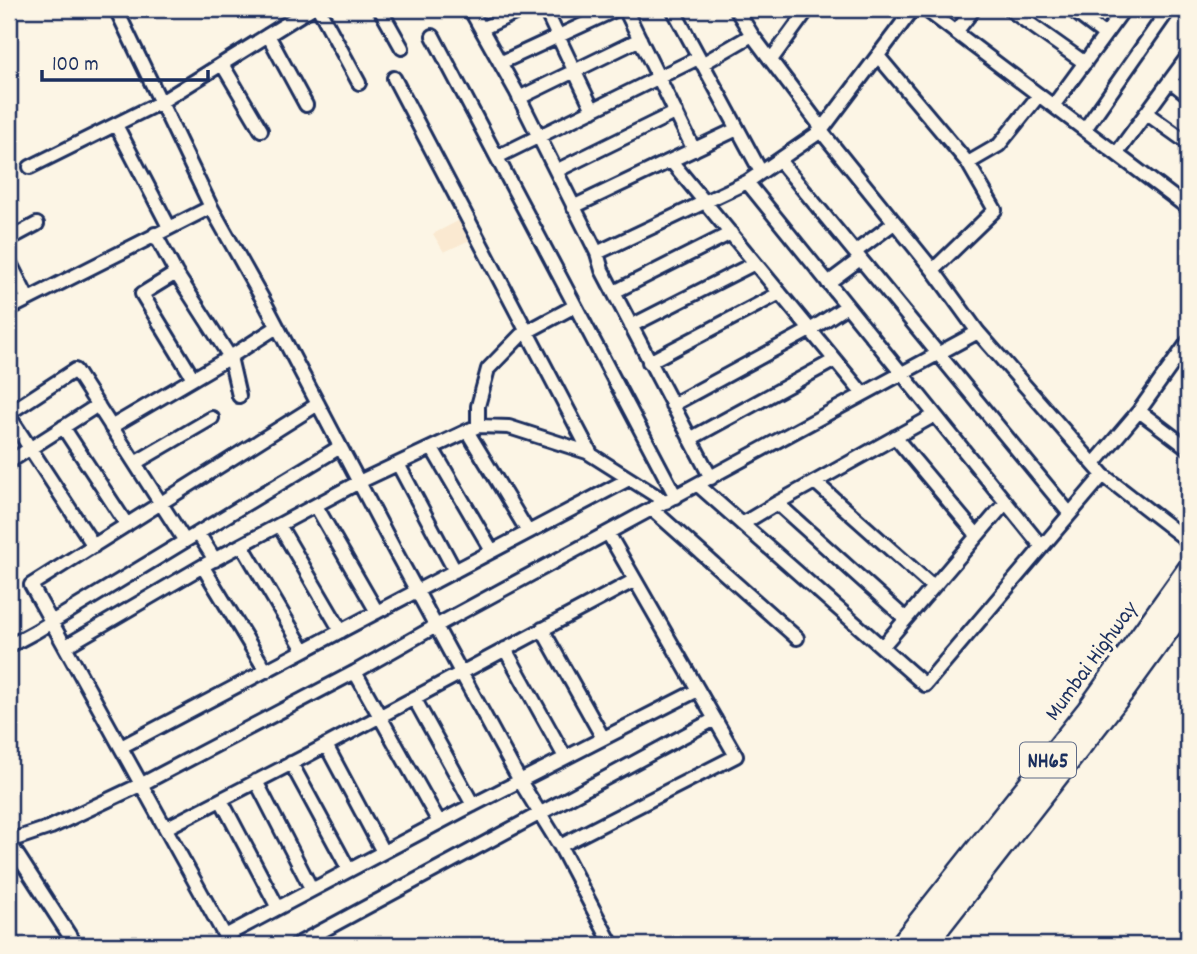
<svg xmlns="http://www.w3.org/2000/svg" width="1197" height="954" font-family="Dekko,sans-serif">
<rect width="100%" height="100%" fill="#fcf5e5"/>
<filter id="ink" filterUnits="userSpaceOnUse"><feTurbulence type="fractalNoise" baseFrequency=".0143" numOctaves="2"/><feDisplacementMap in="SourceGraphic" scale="14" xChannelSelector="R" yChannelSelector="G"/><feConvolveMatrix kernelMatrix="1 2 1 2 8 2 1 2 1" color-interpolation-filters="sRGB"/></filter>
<g filter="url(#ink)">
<path fill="#fae9d1" d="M460 220 472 239 444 252 433 234Z"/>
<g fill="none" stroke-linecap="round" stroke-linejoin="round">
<defs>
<path id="minor" d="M116 9 211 207 267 307 394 549 520 781 560 846 736 756 608 533
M319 9 359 83
M380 9 402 48
M470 9 516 91 597 253 602 270 711 478
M545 9 593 110
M625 9 694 150
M673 9 761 172
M736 9 752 35 818 123 821 131 933 270 978 332 1103 475 1188 541
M925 9 1188 208
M1009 9 1085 63
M1071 9 1105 35
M481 29 523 9
M956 32 974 9
M268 35 306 105
M433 36 676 497
M878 56 968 163
M771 60 808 9
M500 63 617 9
M222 64 261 130
M702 64 752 35
M394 78 591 454
M1170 81 1188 95
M519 98 640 39
M1053 106 1124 9
M1146 113 1188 143
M116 125 169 227
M1085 129 1169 9
M1117 153 1188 56
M497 157 698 58
M779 160 1070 514
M671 161 863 394
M30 167 161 102 310 9
M556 171 676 112
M747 182 821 131 913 9
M573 207 737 129
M9 239 37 224
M855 252 894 223
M597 253 747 182 1042 547
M9 261 28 299
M933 270 995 210 968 163 999 145 1039 95
M176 273 142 294 193 378
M828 283 860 259
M614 292 731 233
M9 309 211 207
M631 326 755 263
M649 362 780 293
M239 396 230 357 277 327
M672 405 810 330 847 306
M1139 411 1188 448
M9 413 75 370 185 541
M9 416 94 546
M478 426V406L488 369 521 335 575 306
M63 427 127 525
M111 427 230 357 176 273 155 234
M467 431 528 532
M895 437 977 535
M690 439 835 360
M432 448 492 551
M9 462 98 405
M135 463 212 418
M398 464 455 571
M1094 464 1139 411 1188 342
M815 482 933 587
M698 485 925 685 1103 475
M316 506 377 612
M652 509 797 638
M742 524 777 503
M279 525 341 631
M198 533 215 560
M242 545 304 650
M203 567 266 671
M906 619 777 503 935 415
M542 629 603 738
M9 646 35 632 340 447
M66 646 208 563 359 482 478 426 509 427 587 452 666 502
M882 647 1006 502
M505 649 565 757
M355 672 439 822
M414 698 473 805
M326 745 383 852
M121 747 629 479
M291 763 349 870
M256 781 312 890
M221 800 278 908
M166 828 304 757 635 580
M9 841 51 827 142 784 355 672 443 622 978 332
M9 842 73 941
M560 846 612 945
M225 936 31 585 318 404
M9 938 14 945
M230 945 225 936 461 811 698 690
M296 945 715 719"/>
<path id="trunk" d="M901 945 1088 710 1188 570
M925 945 1122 693 1188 602"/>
</defs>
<use href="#minor" stroke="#1b2f5e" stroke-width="18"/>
<use href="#trunk" stroke="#1b2f5e" stroke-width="26"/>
<use href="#minor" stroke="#fcf5e5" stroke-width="12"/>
<use href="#trunk" stroke="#fcf5e5" stroke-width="21"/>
</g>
</g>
<g text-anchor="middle" stroke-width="7" stroke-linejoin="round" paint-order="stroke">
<rect fill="#fcf5e5" stroke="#5e6a86" stroke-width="2" x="1020" y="742.5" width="56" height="35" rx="5"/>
<g font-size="21" font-weight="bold" fill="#1b2f5e">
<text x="1048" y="767">NH65</text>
</g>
<g font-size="23" fill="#1b2f5e" stroke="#fcf5e5">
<text transform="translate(1090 660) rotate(-54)" y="8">Mumbai Highway</text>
</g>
</g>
<rect width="1197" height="954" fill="none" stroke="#fcf5e5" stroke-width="35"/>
<rect x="18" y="18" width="1162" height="919" fill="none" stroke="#1b2f5e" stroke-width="2.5" filter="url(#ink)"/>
<path d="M42 70v10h166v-10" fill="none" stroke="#1b2f5e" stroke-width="3.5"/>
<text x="52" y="70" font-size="21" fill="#1b2f5e" stroke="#fcf5e5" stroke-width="5" paint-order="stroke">100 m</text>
</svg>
